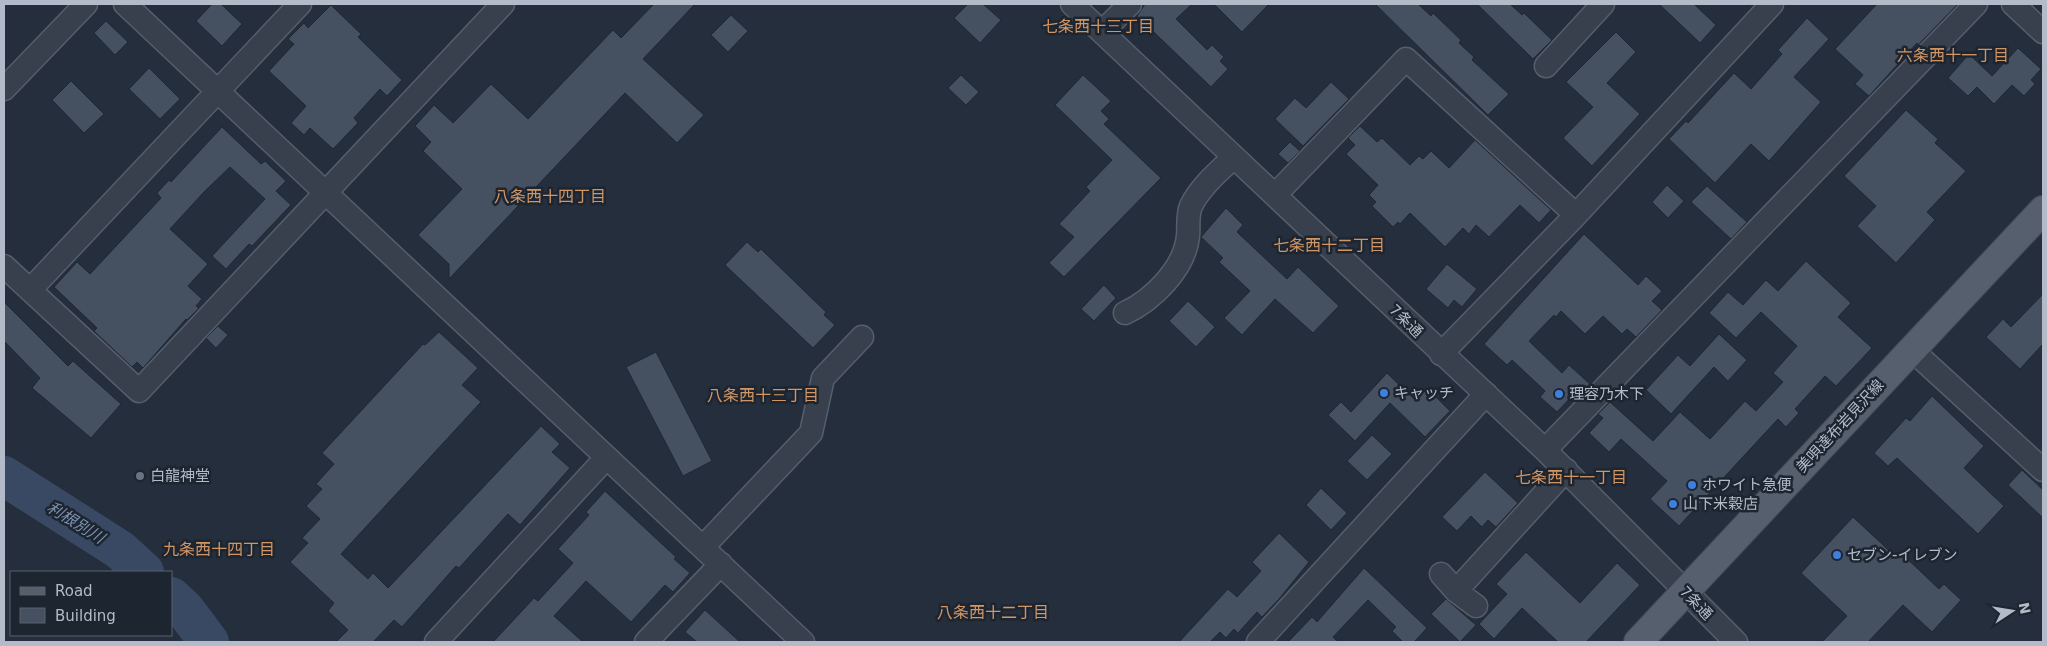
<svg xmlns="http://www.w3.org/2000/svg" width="2047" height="646" font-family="'DejaVu Sans','Noto Sans JP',sans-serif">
<rect width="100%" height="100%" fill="#242e3c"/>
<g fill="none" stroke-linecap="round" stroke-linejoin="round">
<path stroke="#394963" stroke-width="40" d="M4 476 120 550 144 572
M171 597 185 610 209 642"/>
</g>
<path fill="#455060" stroke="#1f2733" d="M212 4H221L242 24 222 46 196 21Z
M654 4H695L643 59 704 115 677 143 625 93 449 279V264L418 235 462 189 423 151 431 142 415 126 434 105 453 123 491 84 528 119 613 30 621 38Z
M968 4H983L1001 20 980 43 954 18Z
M1145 4H1192L1176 19 1207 50 1212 45 1224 57 1220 61 1228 69 1211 87 1137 16Z
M1214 4H1269L1242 32Z
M1375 4H1418L1431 16 1433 13 1461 40 1459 43 1474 57 1472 60 1509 94 1488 115Z
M1477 4H1510L1522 15 1524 13 1552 40 1533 59Z
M1659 4H1694L1716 25 1700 43Z
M1877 4H1958L1918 45 1917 43 1869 96 1855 84 1863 75 1835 49Z
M331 5 361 34 358 37 402 80 387 96 380 89 354 118 358 123 333 149 310 128 304 135 291 123 306 106 269 71 294 44 288 39 304 23 308 28Z
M731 15 748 31 728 52 711 35Z
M1807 18 1829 39 1794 77 1821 102 1769 161 1751 144 1715 183 1669 139 1686 121 1688 123 1734 73 1751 89 1782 54 1778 50Z
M106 21 128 42 115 55 94 33Z
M1616 32 1636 52 1607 83 1640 114 1592 166 1563 138 1593 107 1566 82Z
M2018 48 2041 69 2031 80 2035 84 2024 96 2012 85 1994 104 1977 87 1968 96 1948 78 1969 54 1992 76Z
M149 68 180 99 160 119 129 89Z
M961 75 979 92 966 105 948 88Z
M1083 75 1111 101 1101 111 1109 119 1104 124 1161 178 1064 277 1049 263 1074 237 1059 224 1090 191 1086 187 1112 160 1055 105Z
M71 81 104 114 84 133 52 100Z
M1331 82 1349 99 1303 146 1275 119 1295 98 1306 108Z
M1906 110 1938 139 1935 143 1966 171 1927 212 1935 220 1896 263 1857 226 1876 206 1844 176Z
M1360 126 1377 142 1382 138 1410 165 1419 156 1423 159 1431 151 1449 168 1475 140 1551 210 1539 223 1520 205 1489 237 1476 225 1469 234 1463 228 1445 247 1410 213 1400 224 1398 222 1393 227 1372 206 1376 202 1369 195 1378 185 1346 154 1355 145 1348 138Z
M222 127 261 164 265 161 286 181 276 191 291 205 252 246 249 244 226 269 212 256 265 199 230 167 204 192 170 229 208 264 188 286 202 299 196 306 199 308 187 320 186 319 143 368 137 362 132 367 94 331 97 328 54 287 77 262 90 274 161 198 157 193 169 180 171 182Z
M1290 142 1300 151 1288 163 1278 154Z
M1667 185 1684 201 1668 218 1652 202Z
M1707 186 1747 222 1731 239 1691 202Z
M1226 208 1243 225 1237 232 1287 279 1298 267 1339 306 1313 333 1275 299 1242 335 1224 318 1250 291 1219 262 1223 258 1201 237Z
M1584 234 1638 285 1646 276 1662 291 1652 301 1662 310 1636 337 1627 329 1622 334 1603 316 1585 334 1561 311 1556 317 1554 315 1529 341 1562 373 1569 365 1590 384 1579 396 1575 393 1557 412 1540 397 1545 391 1512 360 1507 365 1484 344Z
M747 242 758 252 761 249 826 312 824 315 835 325 813 348 725 265Z
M1806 261 1851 303 1838 317 1872 348 1836 386 1825 376 1795 409 1799 413 1786 427 1778 419 1679 526 1650 499 1667 481 1621 439 1609 452 1589 433 1603 418 1598 414 1610 402 1653 441 1680 412 1710 439 1745 401 1756 411 1783 382 1773 373 1797 346 1761 312 1736 338 1709 313 1728 292 1743 305 1766 280 1778 291Z
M1447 264 1477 289 1462 307 1454 300 1448 308 1426 289Z
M1104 285 1116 298 1094 321 1081 309Z
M2043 294V344L2020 369 1986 337 2003 319 2011 327Z
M1188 301 1215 327 1196 347 1169 321Z
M4 302 68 366 73 361 121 404 91 438 32 388 40 378 4 341Z
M218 326 228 335 216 348 206 338Z
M439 332 478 368 462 385 481 402 341 554 368 579 373 573 388 588 541 426 560 444 552 452 570 468 520 525 508 514 459 568 456 566 402 627 394 620 373 642H336L348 630 328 611 334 603 290 562 308 543 302 538 320 519 306 506 322 489 316 484 334 464 322 453 423 344 425 345Z
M1719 334 1747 360 1728 381 1714 367 1671 414 1646 390 1678 355 1690 366Z
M656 352 712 461 683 476 626 367Z
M1387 373 1414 399 1423 390 1433 400 1436 397 1450 411 1425 437 1390 403 1355 441 1328 415 1341 402 1351 412Z
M1932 396 1984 446 1964 468 2004 506 1978 534 1897 458 1888 466 1874 453 1906 418 1910 421Z
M1372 435 1392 454 1367 480 1347 461Z
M2022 470 2043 490V518L2008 485Z
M1485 472 1518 503 1496 527 1488 520 1482 527 1471 516 1457 531 1442 517Z
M1321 488 1347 513 1331 530 1306 505Z
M605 491 676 557 674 559 690 573 673 592 665 585 631 622 586 581 554 616 583 642H493L534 598 538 601 573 563 558 549 589 515 586 512Z
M1853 517 1896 557 1900 552 1939 589 1944 584 1961 600 1932 632 1903 605 1868 642H1822L1847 616 1801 573Z
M1279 533 1309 562 1279 599 1262 617 1257 612 1238 633 1234 629 1226 638 1220 632 1210 642H1179L1228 589 1237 597 1261 571 1252 562Z
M1526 552 1580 603 1617 563 1640 585 1586 642H1558L1522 608 1494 639 1479 624 1507 594 1496 584Z
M1364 568 1427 628 1414 642H1403L1392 631 1396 627 1368 600 1333 637 1338 642H1288L1312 617 1317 622Z
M1446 599 1476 625 1460 642 1431 614Z
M705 610 740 642H697L685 632Z"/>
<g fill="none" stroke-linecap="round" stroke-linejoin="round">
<defs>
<path id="minor" d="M125 4 803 642
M1072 4 1545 450 1736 642
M2013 4 2043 32
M1102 32 1130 4
M1546 66 1603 4
M4 89 86 4
M1275 195 1406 59 1576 215
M4 266 139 391 503 4
M30 290 300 4
M1125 313C1153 300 1185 268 1188 236 1189 226 1187 215 1191 206 1200 187 1219 171 1234 157
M1912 350 2043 470
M1441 354 1576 215 1772 4
M1545 450 1976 4
M703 547 811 433 823 378 862 337
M1441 574 1456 591 1476 606
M1456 591 1566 470
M436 642 606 458
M646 642 721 564
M1258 642 1486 394"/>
<path id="major" d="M1638 642 2043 210"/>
</defs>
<use href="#minor" stroke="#565e6b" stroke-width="25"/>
<use href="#major" stroke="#414956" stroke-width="30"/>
<use href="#minor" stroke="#38404d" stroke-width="22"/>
<use href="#major" stroke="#565f6d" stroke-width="28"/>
</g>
<g fill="#3f7fe0" stroke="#1d2531" stroke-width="2">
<circle cx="1384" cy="393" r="5"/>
<circle cx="1559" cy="394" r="5"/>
<circle cx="1692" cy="485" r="5"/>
<circle cx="1673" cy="504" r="5"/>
<circle cx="1837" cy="555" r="5"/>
</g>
<circle fill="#6b7280" stroke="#1d2531" stroke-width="2" cx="140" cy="476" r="5"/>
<g text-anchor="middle" stroke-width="5" stroke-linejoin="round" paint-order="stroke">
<g font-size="15" fill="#b4bbc8" stroke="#1d2531">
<text transform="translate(1406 321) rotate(44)" y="5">7条通</text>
<text transform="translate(1840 426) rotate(-47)" y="5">美唄達布岩見沢線</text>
<text transform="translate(1696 603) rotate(46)" y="5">7条通</text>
</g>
<g font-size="15" fill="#b4bbc8" stroke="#1d2531" text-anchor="start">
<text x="1394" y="398">キャッチ</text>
<text x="1569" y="399">理容乃木下</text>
<text x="150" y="481">白龍神堂</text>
<text x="1702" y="490">ホワイト急便</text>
<text x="1683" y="509">山下米穀店</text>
<text x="1847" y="560">セブン-イレブン</text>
</g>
<g font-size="16" fill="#d19665" stroke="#1d2531">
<text x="1098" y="32">七条西十三丁目</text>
<text x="1953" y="61">六条西十一丁目</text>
<text x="550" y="202">八条西十四丁目</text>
<text x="1329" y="251">七条西十二丁目</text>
<text x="763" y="401">八条西十三丁目</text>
<text x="1571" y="483">七条西十一丁目</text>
<text x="219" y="555">九条西十四丁目</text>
<text x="993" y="618">八条西十二丁目</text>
</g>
<g font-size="16" font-style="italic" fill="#7c91af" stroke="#1d2531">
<text transform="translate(76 522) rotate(32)" y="6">利根別川</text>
</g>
</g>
<rect width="2047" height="646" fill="none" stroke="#b4bbc8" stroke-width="10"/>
<rect x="10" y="571" width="162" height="65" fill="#1d2531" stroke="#59616d"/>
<rect x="20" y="587" width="25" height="8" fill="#565f6d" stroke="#59616d"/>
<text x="55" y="596" font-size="15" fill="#b4bbc8">Road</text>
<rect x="20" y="608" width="25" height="15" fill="#455060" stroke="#59616d"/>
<text x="55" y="621" font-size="15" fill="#b4bbc8">Building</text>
<g transform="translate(2012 611) rotate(78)" stroke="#1d2531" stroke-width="4" paint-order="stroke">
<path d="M0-4L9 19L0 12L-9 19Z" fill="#b4bbc8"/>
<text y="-8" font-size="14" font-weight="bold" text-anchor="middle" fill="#b4bbc8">N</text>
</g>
</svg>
